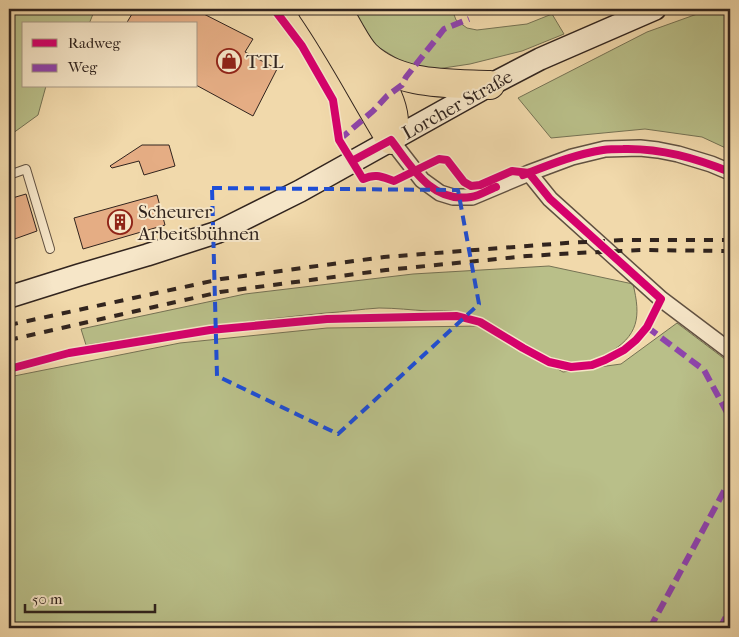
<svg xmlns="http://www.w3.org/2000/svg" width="739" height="637" font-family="'IM FELL French Canon',serif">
<rect width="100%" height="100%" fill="#f1d9ab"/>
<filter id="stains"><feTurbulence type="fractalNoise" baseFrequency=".004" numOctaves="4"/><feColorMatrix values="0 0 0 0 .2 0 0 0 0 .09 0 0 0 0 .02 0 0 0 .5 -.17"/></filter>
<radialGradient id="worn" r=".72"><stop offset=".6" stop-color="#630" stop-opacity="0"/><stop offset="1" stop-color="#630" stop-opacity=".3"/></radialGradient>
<path fill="#b9bf89" stroke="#757254" d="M9 9H95L89 24H24V86H46L38 115 9 136Z
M352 9H452L456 20 467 28 477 30 527 24 552 14 564 34 522 51 470 64 437 69 406 64 375 45 358 23Z
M711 9H730V150L702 137 645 129 551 138 518 98 647 32Z
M549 266 633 284C641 317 639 336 607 354 602 357 596 361 590 362 539 371 505 322 458 312 449 310 438 311 428 311 412 310 395 308 379 308 361 309 344 312 326 313 245 321 166 332 86 345L81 329 245 294 413 274Z
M677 323 730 363V628H9V377L180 343 327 328 484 326 563 372 621 364Z"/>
<path fill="#e5ad84" stroke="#31241e" d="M135 9H194L253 39 245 52 277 69 253 116 196 85V24H126Z
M142 145H169L175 166 144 175 139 161 112 168 110 166Z
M26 194 37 231 9 241V199Z
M157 195 165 225 83 249 74 218Z"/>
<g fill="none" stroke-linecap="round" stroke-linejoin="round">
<defs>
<path id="lane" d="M9 175 26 169 50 249"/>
<path id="street" d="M391 140 422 180 440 193 453 197H472L529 173 572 157 605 149 640 148 658 150 678 154 711 164 730 172
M529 173 550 199 661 299 730 351"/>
<path id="secondary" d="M9 297 79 275 147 255 218 232 300 191 490 85 540 59 655 9"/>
<path id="highway" d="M312 9C341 51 364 96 391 140
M339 9C342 17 346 25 351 33 355 40 360 49 366 55 398 86 448 83 490 85
M366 56C378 79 401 109 392 136"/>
</defs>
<use href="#lane" stroke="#615141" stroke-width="10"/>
<use href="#street" stroke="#615141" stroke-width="18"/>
<use href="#secondary" stroke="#31241e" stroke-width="24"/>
<use href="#highway" stroke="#31241e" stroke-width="30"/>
<use href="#lane" stroke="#f6e6c8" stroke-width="8"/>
<use href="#street" stroke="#f6e6c8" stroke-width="15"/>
<use href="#secondary" stroke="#f6e6c8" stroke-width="21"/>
<use href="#highway" stroke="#f1d9ab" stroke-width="28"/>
<path stroke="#31241e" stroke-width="4" stroke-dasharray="9 9" stroke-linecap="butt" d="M9 325 221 279 384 257 566 243 623 240H730
M9 340 220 292 386 270 527 256 577 253 641 250 730 251"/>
<path stroke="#8e44ad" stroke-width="6" stroke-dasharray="12 6" stroke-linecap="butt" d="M339 140 373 111 387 96 402 85 406 77 444 29 469 19
M647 327 704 370 730 418
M650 628 730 480
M720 628 730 609"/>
<defs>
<path id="cycleway" d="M352 161 391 140C411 166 431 203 471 197 479 196 488 190 496 187
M523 175C549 165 576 154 603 150 610 149 616 149 623 149 661 148 695 158 730 172
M9 369 69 353 210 330 327 319 457 316 480 322 523 348 549 362 571 367 592 365 605 360 624 350 636 340 647 327 661 299 550 199 529 173 512 171 480 185 471 186 464 182 447 160 439 159 394 181C382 177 376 173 363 179L339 140 333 100 302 46 274 9"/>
</defs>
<use href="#cycleway" stroke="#f6e6c8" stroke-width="11"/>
<use href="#cycleway" stroke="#d6006c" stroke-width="8"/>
</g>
<path fill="none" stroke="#1d4ed8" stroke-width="4" stroke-dasharray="10 6" stroke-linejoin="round" d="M212 188 458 190 479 304 338 434 217 376Z"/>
<defs>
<symbol id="shop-ring" viewBox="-11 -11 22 22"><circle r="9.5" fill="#f6e6c8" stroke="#8f2418" stroke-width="1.5"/><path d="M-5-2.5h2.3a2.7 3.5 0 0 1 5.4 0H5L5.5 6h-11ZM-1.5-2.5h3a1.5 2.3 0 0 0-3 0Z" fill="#8f2418"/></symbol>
<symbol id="building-ring" viewBox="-11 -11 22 22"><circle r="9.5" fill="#f6e6c8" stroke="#8f2418" stroke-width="1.5"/><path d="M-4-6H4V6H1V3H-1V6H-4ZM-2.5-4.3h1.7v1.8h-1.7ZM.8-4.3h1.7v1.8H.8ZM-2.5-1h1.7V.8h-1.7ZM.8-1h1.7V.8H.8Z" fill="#8f2418"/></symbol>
</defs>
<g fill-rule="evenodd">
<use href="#shop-ring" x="215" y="47" width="28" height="28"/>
<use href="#building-ring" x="106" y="208" width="28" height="28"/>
</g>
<g text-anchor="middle" stroke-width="4" stroke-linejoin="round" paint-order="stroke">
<g font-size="19" fill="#31241e" stroke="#f6e6c8" text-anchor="start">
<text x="246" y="68">TTL</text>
<text x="138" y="218">Scheurer<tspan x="138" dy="22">Arbeitsbühnen</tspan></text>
</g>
<g font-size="19" fill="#31241e" stroke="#f6e6c8">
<text transform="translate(457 104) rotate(-29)" y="7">Lorcher Straße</text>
</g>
</g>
<rect width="739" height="637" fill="none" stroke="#f1d9ab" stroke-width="30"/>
<rect x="10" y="10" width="719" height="617" fill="none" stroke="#31241e" stroke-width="2.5"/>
<rect x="15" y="15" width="709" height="607" fill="none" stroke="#31241e"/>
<rect x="22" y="22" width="175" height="65" fill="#f6e6c8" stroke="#a79884"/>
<rect x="32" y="39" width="25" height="8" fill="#d6006c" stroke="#a79884"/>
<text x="68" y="48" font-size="15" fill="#31241e">Radweg</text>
<rect x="32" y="64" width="25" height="8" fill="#8e44ad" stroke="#a79884"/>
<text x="68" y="72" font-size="15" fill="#31241e">Weg</text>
<path d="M25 604v8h130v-8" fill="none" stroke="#31241e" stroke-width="2.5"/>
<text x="32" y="604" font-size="15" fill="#31241e" stroke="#f6e6c8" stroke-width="4" paint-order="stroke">50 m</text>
<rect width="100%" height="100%" filter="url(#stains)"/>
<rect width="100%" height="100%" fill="url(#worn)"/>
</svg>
